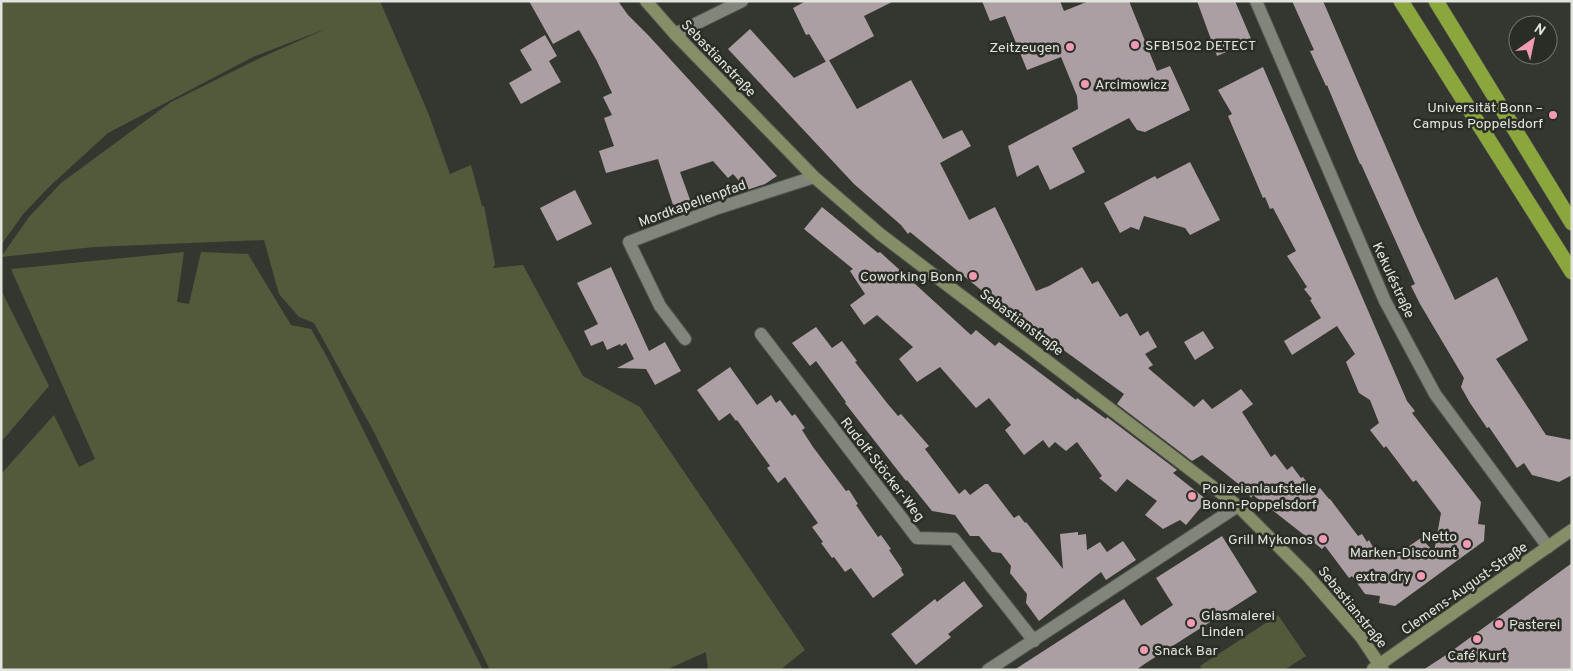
<svg xmlns="http://www.w3.org/2000/svg" width="1573" height="671" font-family="Overpass,sans-serif">
<rect width="100%" height="100%" fill="#34372f"/>
<path fill="#515b3b" d="M1 1H380L429 115 450 174 471 165 482 206H484L495 264 493 268 523 265 583 376 640 407 805 650 780 670H708L706 652 666 670H490L374 432 314 323 299 317 279 294 264 240 94 247 1 257 29 217 61 183 171 102 260 58 328 28 253 57 108 133 51 185 24 213 1 245Z
M184 252 177 302 189 304 201 252 248 254 291 325 311 329 327 357 483 670H1V474L54 415 79 467 95 459 11 269Z
M1 290 49 386 1 442Z
M1278 615 1306 656 1284 670H1202L1200 666Z"/>
<path fill="#ac9fa3" d="M529 1H618L628 15 649 36 777 176 765 184 747 190 733 174 728 178 713 161 680 172 693 208 676 214 658 159 606 173 599 151 614 146 604 118 612 115 603 97 612 93 597 61 579 30 553 44Z
M806 1H894L864 16 874 36 826 62 809 34 806 35 793 8Z
M982 1H1060L1064 11 1089 1H1129L1157 71 1170 66 1190 110 1145 132 1137 130 1129 118 1072 148 1085 172 1050 190 1038 165 1017 177 1008 146 1078 109 1077 96 1061 57 1027 70 1005 16 990 21Z
M1197 1H1235L1252 41 1217 56Z
M1292 1H1323L1417 219 1455 300 1497 277 1528 340 1496 359 1546 435 1572 440V475L1559 482 1532 475 1524 463 1517 468 1489 427 1487 428 1470 403 1461 387 1464 378 1420 304 1411 286 1415 284 1361 164H1360L1327 85 1326 86 1310 51 1314 50Z
M750 29 794 78 829 60 857 109 911 80 943 139 962 130 971 146 940 163 969 220 995 207 1036 291 1049 286 1082 267 1092 284 1098 281 1120 317 1127 313 1140 336 1148 331 1157 347 1145 354 1153 365 1148 368 1194 407 1203 399 1212 409 1241 389 1253 404 1242 412 1271 457 1275 454 1287 470 1292 466 1301 478 1303 477 1314 492 1320 488 1329 499H1330L1358 536 1362 534 1367 542 1369 540 1377 554 1393 557 1421 538 1434 552 1441 513 1416 480 1413 482 1386 446 1384 448 1370 430 1379 423 1370 400 1359 393 1346 362 1355 354 1337 326 1292 355 1284 341 1321 318 1310 300 1312 299 1304 289 1307 287 1287 256 1296 251 1273 208 1270 209 1265 197 1263 198 1228 116 1232 114 1218 90 1263 67 1407 401 1415 411 1412 413 1481 502 1478 524 1485 525 1484 541 1395 606 1379 603 1380 596 1365 594 1352 576 1349 578 1325 546 1322 549 1253 495 1251 498 1246 490 1202 455 1192 461 1117 404 1124 394 981 290 910 232 908 234 901 225 854 184 728 49Z
M545 35 557 56 549 61 561 82 521 104 509 83 532 70 520 50Z
M1190 162 1220 220 1190 235 1185 228 1144 216 1139 230 1131 227 1120 233 1104 203 1155 176 1157 179Z
M575 190 592 224 557 241 540 208Z
M822 207 878 253 880 252 971 335 976 330 995 346 999 342 1076 400 1077 398 1106 419 1107 417 1177 470 1173 473 1207 500 1186 525 1180 520 1163 529 1145 515 1157 501 1127 479 1116 492 1099 478 1102 476 1077 442 1066 451 1055 442 1049 448 1043 440 1024 455 1005 430 1011 425 989 398 976 408 940 367 917 382 899 359 913 347 877 315 864 325 850 305 865 294 850 271 853 269 804 229Z
M611 267 649 351 665 342 681 371 655 385 646 369 617 368 634 359 626 343 621 346 620 344 607 350 603 341 591 346 584 331 598 324 577 283Z
M816 327 832 348 842 341 857 361 855 362 887 403 898 416 901 414 929 446 925 449 959 494 965 489 970 495 985 484H988L1014 518 1019 515 1025 523 1026 522 1063 569 1060 534 1078 532V535L1086 534 1087 550 1100 542 1107 552 1123 541 1136 560 1106 580 1101 572 1039 621 1026 603 1027 594 1010 573 1011 566 1001 553 992 552 979 536H970L955 515 932 511 907 480 906 481 845 403 846 402 816 361 810 366 792 343Z
M1203 331 1214 348 1195 360 1184 342Z
M730 367 757 405 771 395 776 403 780 400 792 416 795 414 805 428 802 430 813 447 846 491 849 490 858 504 856 505 878 537 881 535 891 549 889 550 902 569 901 570 904 575 873 598 851 568 845 572 834 557 832 558 821 543 823 542 812 527 818 523 785 477 778 483 767 468 770 466 737 420 736 421 730 413 719 421 697 390Z
M1222 536 1257 592 1146 663 1136 670H1014L1124 599 1141 626 1173 605 1156 578Z
M1572 563V670H1423L1449 653Z
M964 581 983 606 948 634 951 637 916 665 891 634 935 599 937 602Z"/>
<g fill="none" stroke-linecap="round" stroke-linejoin="round">
<defs>
<path id="street" d="M1256 1 1385 301 1435 394 1548 547
M675 34 742 1
M761 334 917 538 954 539 1034 641
M685 339 660 306 629 242 718 208 814 177
M988 670 1238 506"/>
<path id="secondary" d="M646 1 675 34 814 177 880 234 1238 506 1307 575 1361 637 1383 670
M1373 669 1572 530"/>
<path id="highway" d="M1401 1 1572 272
M1436 1 1572 223"/>
</defs>
<use href="#street" stroke="#53564f" stroke-width="14"/>
<use href="#secondary" stroke="#53564f" stroke-width="14"/>
<use href="#highway" stroke="#53564f" stroke-width="16"/>
<use href="#street" stroke="#82857b" stroke-width="12"/>
<use href="#secondary" stroke="#848f68" stroke-width="12"/>
<use href="#highway" stroke="#8aa63d" stroke-width="15"/>
</g>
<g fill="#f09ab4" stroke="#2a2d25" stroke-width="2">
<circle cx="1135" cy="45" r="5"/>
<circle cx="1070" cy="47" r="5"/>
<circle cx="1085" cy="84" r="5"/>
<circle cx="1553" cy="115" r="5"/>
<circle cx="973" cy="276" r="5"/>
<circle cx="1192" cy="496" r="5"/>
<circle cx="1323" cy="539" r="5"/>
<circle cx="1467" cy="544" r="5"/>
<circle cx="1421" cy="576" r="5"/>
<circle cx="1191" cy="623" r="5"/>
<circle cx="1499" cy="624" r="5"/>
<circle cx="1477" cy="639" r="5"/>
<circle cx="1144" cy="650" r="5"/>
</g>
<g text-anchor="middle" stroke-width="5" stroke-linejoin="round" paint-order="stroke">
<g font-size="14" fill="#e2e4de" stroke="#2a2d25" text-anchor="start">
<text x="1145" y="50">SFB1502 DETECT</text>
<text x="1060" y="52" text-anchor="end">Zeitzeugen</text>
<text x="1095" y="89">Arcimowicz</text>
<text x="1543" y="112" text-anchor="end">Universität Bonn –<tspan x="1543" dy="16">Campus Poppelsdorf</tspan></text>
<text x="963" y="281" text-anchor="end">Coworking Bonn</text>
<text x="1202" y="493">Polizeianlaufstelle<tspan x="1202" dy="16">Bonn-Poppelsdorf</tspan></text>
<text x="1457" y="541" text-anchor="end">Netto<tspan x="1457" dy="16">Marken-Discount</tspan></text>
<text x="1313" y="544" text-anchor="end">Grill Mykonos</text>
<text x="1411" y="581" text-anchor="end">extra dry</text>
<text x="1201" y="620">Glasmalerei<tspan x="1201" dy="16">Linden</tspan></text>
<text x="1509" y="629">Pasterei</text>
<text x="1154" y="655">Snack Bar</text>
<text x="1477" y="660" text-anchor="middle">Café Kurt</text>
</g>
<g font-size="14" fill="#e2e4de" stroke="#2a2d25">
<text transform="translate(719 58) rotate(46)" y="5">Sebastianstraße</text>
<text transform="translate(692 203) rotate(-20)" y="5">Mordkapellenpfad</text>
<text transform="translate(1394 280) rotate(65)" y="5">Kekuléstraße</text>
<text transform="translate(1022 322) rotate(37)" y="5">Sebastianstraße</text>
<text transform="translate(883 469) rotate(52)" y="5">Rudolf-Stöcker-Weg</text>
<text transform="translate(1464 588) rotate(-35)" y="5">Clemens-August-Straße</text>
<text transform="translate(1353 607) rotate(51)" y="5">Sebastianstraße</text>
</g>
</g>
<rect width="1573" height="671" fill="none" stroke="#e2e4de" stroke-width="5"/>
<g transform="translate(1533 40) rotate(33)"><circle r="24" fill="#2a2d25" stroke="#74766f"/>
<path d="M0-4L9 19L0 12L-9 19Z" fill="#f09ab4"/>
<text y="-8" font-size="14" font-weight="bold" text-anchor="middle" fill="#e2e4de">N</text>
</g>
</svg>
